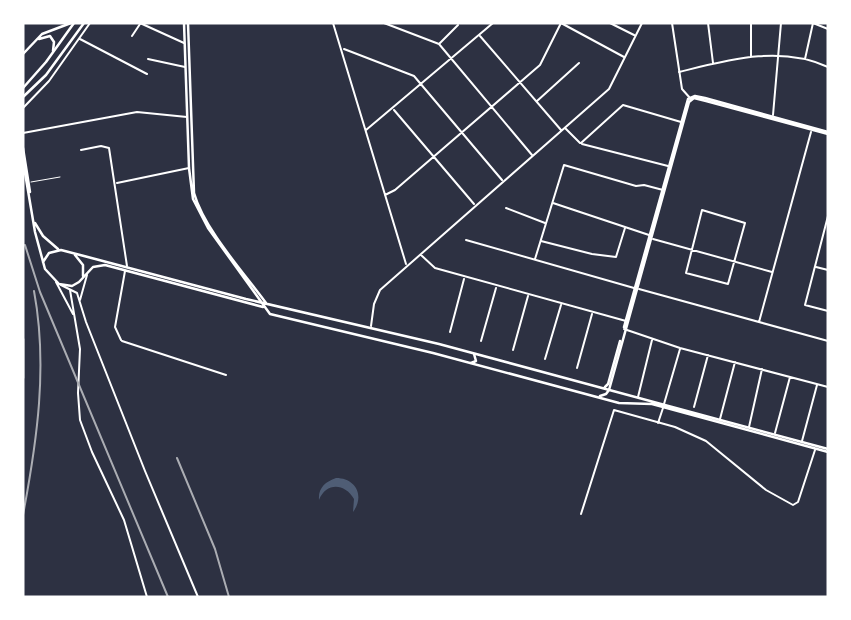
<svg xmlns="http://www.w3.org/2000/svg" width="851" height="620" font-family="Helvetica,sans-serif">
<rect width="100%" height="100%" fill="#2d3142"/>
<path fill="#4f5d75" d="M336 478C356 478 365 496 353 512L354 499C345 483 326 482 319 500 318 488 325 482 336 478Z"/>
<g fill="none" stroke-linecap="round" stroke-linejoin="round">
<path stroke="#fff" stroke-width="1" d="M31 182 60 177"/>
<path stroke="#fff" stroke-width="2" d="M140 23 184 43
M333 23 406 264
M384 23 439 44 532 155
M561 23 624 57
M610 23 634 35
M708 23 713 63
M813 23 828 29
M132 36 140 24
M480 36 561 130
M80 39 147 74
M440 43 458 25
M344 49 414 76 502 180
M751 56V23
M148 59 185 67
M805 59 813 23
M679 72C728 60 780 45 828 67
M537 101 579 63
M23 108 49 81 90 23
M394 110 474 204
M565 128 580 143
M366 130 493 23
M23 133 137 112 187 117
M581 143 623 105 681 122
M582 144 668 166
M81 150 101 146 109 148 127 266
M117 183 189 168
M385 195 395 190 540 65 561 23
M553 203 649 235
M506 208 545 223
M702 210 745 223 728 284 686 273Z
M828 216 805 305 828 311
M653 239 772 272
M466 240 634 288
M541 241 592 254 616 257 625 228
M421 255 435 268 626 321
M535 259 564 165 636 186 644 185 663 190
M816 267 828 270
M639 289 828 341
M759 322 811 132
M371 326 374 304 380 290 609 89 642 23
M624 329 680 348 828 387
M450 332 464 279
M121 340 115 327 125 271
M122 341 226 375
M481 341 496 288
M513 350 528 296
M545 359 561 305
M577 368 592 314
M638 397 652 340
M664 404 680 349
M694 407 708 355
M720 419 735 362
M658 423 663 408
M749 427 762 369
M775 433 790 377
M802 441 817 385
M581 514 614 410 675 427 706 441 766 490 793 505 798 502 815 450"/>
<path stroke="#fff" stroke-width="2" d="M672 23 682 89 690 98
M773 115 781 23
M56 282 73 314
M61 285 77 293 86 322 145 471 198 597
M70 290 80 349 78 393 80 420 92 452 124 520 147 597
M80 300 87 275"/>
<path stroke="#fff" stroke-width="2.5" d="M184 23 189 168 193 199 208 228 270 314 433 353 619 403 652 404 828 452
M188 23 194 193C204 229 244 273 266 303
M39 39 50 36 54 42 53 51
M23 54 42 34 71 23
M23 148 30 192
M23 161 35 232 45 269 59 284 72 286 79 282
M35 223 43 236 58 249
M75 255 83 265V276
M43 262 49 253 61 250 84 256 246 299 439 344 828 449
M79 282 93 267 105 265 263 307
M624 327 688 99 695 96 705 98 828 132
M23 339V378
M471 363 476 361 474 354
M605 387 608 384 620 341
M600 396 606 394 609 390 689 102 694 98 706 101 828 134"/>
<path stroke="#fff" stroke-width="2.5" d="M23 88 46 62 74 23
M23 97 46 75 84 23"/>
<path stroke="#abadb3" stroke-width="2" d="M25 245 40 292 168 597
M177 458 215 549 229 597
M23 515C37 441 48 366 34 291"/>
</g>
<rect width="851" height="620" fill="none" stroke="#ffffff" stroke-width="49"/>
</svg>
